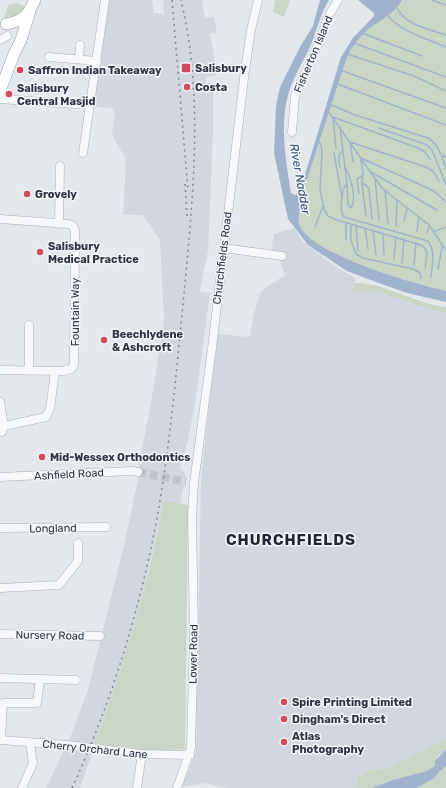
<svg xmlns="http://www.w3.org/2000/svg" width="446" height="788" font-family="Rubik,sans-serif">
<rect width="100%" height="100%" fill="#e4e7ec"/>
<path fill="#d2d6de" d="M110 0H152L154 13H162L163 16 164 15 163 0H202L205 18 214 17 217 33 210 34 217 75 206 77V83H213V133L208 250 200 290 201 292 210 293 196 397 188 440 180 468 186 475 180 504 164 502 144 590 127 653 80 788H46L70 738 88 690 125 541 139 474V465L151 403 164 320 160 240 143 215H123L126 163 124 156 112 135 115 112 113 111V109L91 106Z
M294 228 302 241 334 266 356 278 353 291H377L418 306 446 313V739L388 768 372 770 356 778 359 785 351 788H226L206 783 182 787 196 751 201 479 217 334 250 337 254 314 261 291 285 275 279 259 270 257 274 234Z"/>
<path fill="#c9d6c5" d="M275 0H290L284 17 273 12Z
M402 0H446V291C417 283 306 255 299 223 298 216 300 205 301 198L347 57C352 47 358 39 366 31 376 23 397 12 402 0Z
M17 3 26 7C20 15 14 21 4 17L9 5Z
M355 283C386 283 415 304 446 307V313L418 306 377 291H352Z
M164 501 188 505 185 749 151 751 94 745C125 666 148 585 164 501Z
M446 739V749L437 757 435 766 427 771 393 780 372 788H351L358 785 356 778 372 770 388 768Z
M446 766V788H417L434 778 441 770Z"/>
<path fill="#9fb4cc" d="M320 0H329C321 12 317 29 312 42 305 59 294 75 289 92 279 123 286 162 291 193L295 195 298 194 300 191 341 57 353 38 374 16V13L358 0H402C397 12 376 23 366 31 358 39 352 47 347 57L301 198C300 205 298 216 299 223 306 254 417 284 446 291V302L407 293 376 282 347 271 308 245 288 219 274 153 276 106 280 87 300 47 313 26Z
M446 749V766L441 770 434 778 417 788H372L393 780 427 771 435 766V761Z"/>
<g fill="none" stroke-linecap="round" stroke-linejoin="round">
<path stroke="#9fb4cc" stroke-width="1.5" d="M432 0 446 5
M397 8C405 25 429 29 446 35
M386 14C401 32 425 38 446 47
M362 33 422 56
M354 43 446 77
M347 54 414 76 446 91
M340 70 446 108
M335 83 446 125
M329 104 355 115 428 138C439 145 442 157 446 169
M328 111 371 173 383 189 429 225 446 250
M340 127 347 184 343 189C343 198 338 208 344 217L428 241C436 252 432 264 431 277
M379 128 427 145 432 150 446 185
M318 141 321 145 322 152 320 190 323 204 325 211 328 216 337 220 421 245 425 248 427 254 425 268
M336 149 333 117 418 148 425 152 430 159
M334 153 342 198
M440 154 446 157
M361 158 434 191 446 202
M361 160 363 172 362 183 367 186 369 189 372 219
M353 162 350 142 426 167 433 171 439 181
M345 166C350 177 358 196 351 208L348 205 347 184
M340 168C339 162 337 156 342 151
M371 172 437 210
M375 178 379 220
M362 184 366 216
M385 190 388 224
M359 193 357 179 362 176
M404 220 407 209
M351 224V241L356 254 363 258 413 269 420 273 421 278
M356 225 358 251
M396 226 397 200
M315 227 323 206
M365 228 368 249
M373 230 376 255
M417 231 419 217
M433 232 446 227
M383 233 384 255
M427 233 429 226
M346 239V223
M394 259 396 237
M402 263 404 239
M414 265 416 243
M438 269 442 247"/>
<path stroke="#bfc3cb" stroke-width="8" stroke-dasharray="8 4" stroke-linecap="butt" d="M138 472 186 482"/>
<defs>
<path id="minor" d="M0 40 7 36
M49 57 97 61
M79 59 80 45
M0 99 89 105
M292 132 295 96 317 47 328 17 338 0
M83 153 105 0
M0 219 69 224 73 226 75 230 74 365 71 369 63 371 0 370
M59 224 60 166
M224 248 282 256
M29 371V325
M0 402 4 426
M2 432 4 426 46 417 50 409 55 371
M0 477 132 471 138 472
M0 528 106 527
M0 588 59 585 78 561V543
M0 634 100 636
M0 678 76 680
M0 740 67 745 142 754 190 755
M1 740 3 703H37L40 679
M22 788 33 763 30 743
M137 788 142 754
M177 788 191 748 194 634 192 517 194 483 212 348 245 70 251 30 258 0"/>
<path id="highway" d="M6 24C24 21 27 16 35 0
M0 91 14 54 21 40 30 11"/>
</defs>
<use href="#minor" stroke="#a9aeb7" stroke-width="9"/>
<use href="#highway" stroke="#8b94a3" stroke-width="12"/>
<use href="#minor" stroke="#f7f8fa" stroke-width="8"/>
<use href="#highway" stroke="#fff" stroke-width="11"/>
<path stroke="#7d8696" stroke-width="1.5" stroke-dasharray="2 4" stroke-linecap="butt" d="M172 0 188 190
M185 184 187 216
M72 788C113 699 142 603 159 507 171 436 177 365 184 294 193 197 204 96 181 0"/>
</g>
<g fill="#d1495b" stroke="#f4f6f9" stroke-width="1.5">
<rect x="181" y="63" width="10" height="10" rx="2"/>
<circle cx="20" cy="70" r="4"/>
<circle cx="187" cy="87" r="4"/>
<circle cx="9" cy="94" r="4"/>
<circle cx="27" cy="194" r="4"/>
<circle cx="40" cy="252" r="4"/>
<circle cx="104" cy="340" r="4"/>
<circle cx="42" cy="457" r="4"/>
<circle cx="284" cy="702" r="4"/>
<circle cx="284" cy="719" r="4"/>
<circle cx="284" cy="742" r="4"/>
</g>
<g text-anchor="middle" stroke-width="3" stroke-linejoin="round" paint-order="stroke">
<g font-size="11" fill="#2b3445" stroke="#f4f6f9">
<text transform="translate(313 54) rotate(-67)" y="4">Fisherton Island</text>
<text transform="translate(222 258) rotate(-83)" y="4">Churchfields Road</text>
<text transform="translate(75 312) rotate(-90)" y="4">Fountain Way</text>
<text transform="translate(69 474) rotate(-3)" y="4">Ashfield Road</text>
<text transform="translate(53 528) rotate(-1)" y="4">Longland</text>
<text transform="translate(50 635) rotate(1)" y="4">Nursery Road</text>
<text transform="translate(193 654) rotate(-89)" y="4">Lower Road</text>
<text transform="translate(95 749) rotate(6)" y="4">Cherry Orchard Lane</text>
</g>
<g font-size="11" font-weight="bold" fill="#2b3445" stroke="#f4f6f9" text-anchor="start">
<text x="195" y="72">Salisbury</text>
<text x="28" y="74">Saffron Indian Takeaway</text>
<text x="195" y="91">Costa</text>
<text x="17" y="92">Salisbury<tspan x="17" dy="13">Central Masjid</tspan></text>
<text x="35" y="198">Grovely</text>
<text x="48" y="250">Salisbury<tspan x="48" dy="13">Medical Practice</tspan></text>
<text x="112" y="338">Beechlydene<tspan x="112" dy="13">&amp; Ashcroft</tspan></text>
<text x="50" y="461">Mid-Wessex Orthodontics</text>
<text x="292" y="706">Spire Printing Limited</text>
<text x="292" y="723">Dingham's Direct</text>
<text x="292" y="740">Atlas<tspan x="292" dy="13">Photography</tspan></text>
</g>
<g font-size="12" font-style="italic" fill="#34527a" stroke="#f4f6f9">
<text transform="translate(300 179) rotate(80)" y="4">River Nadder</text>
</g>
<g font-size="15" font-weight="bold" letter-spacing="1" fill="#1d2536" stroke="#f4f6f9">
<text x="291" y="545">CHURCHFIELDS</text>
</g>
</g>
</svg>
